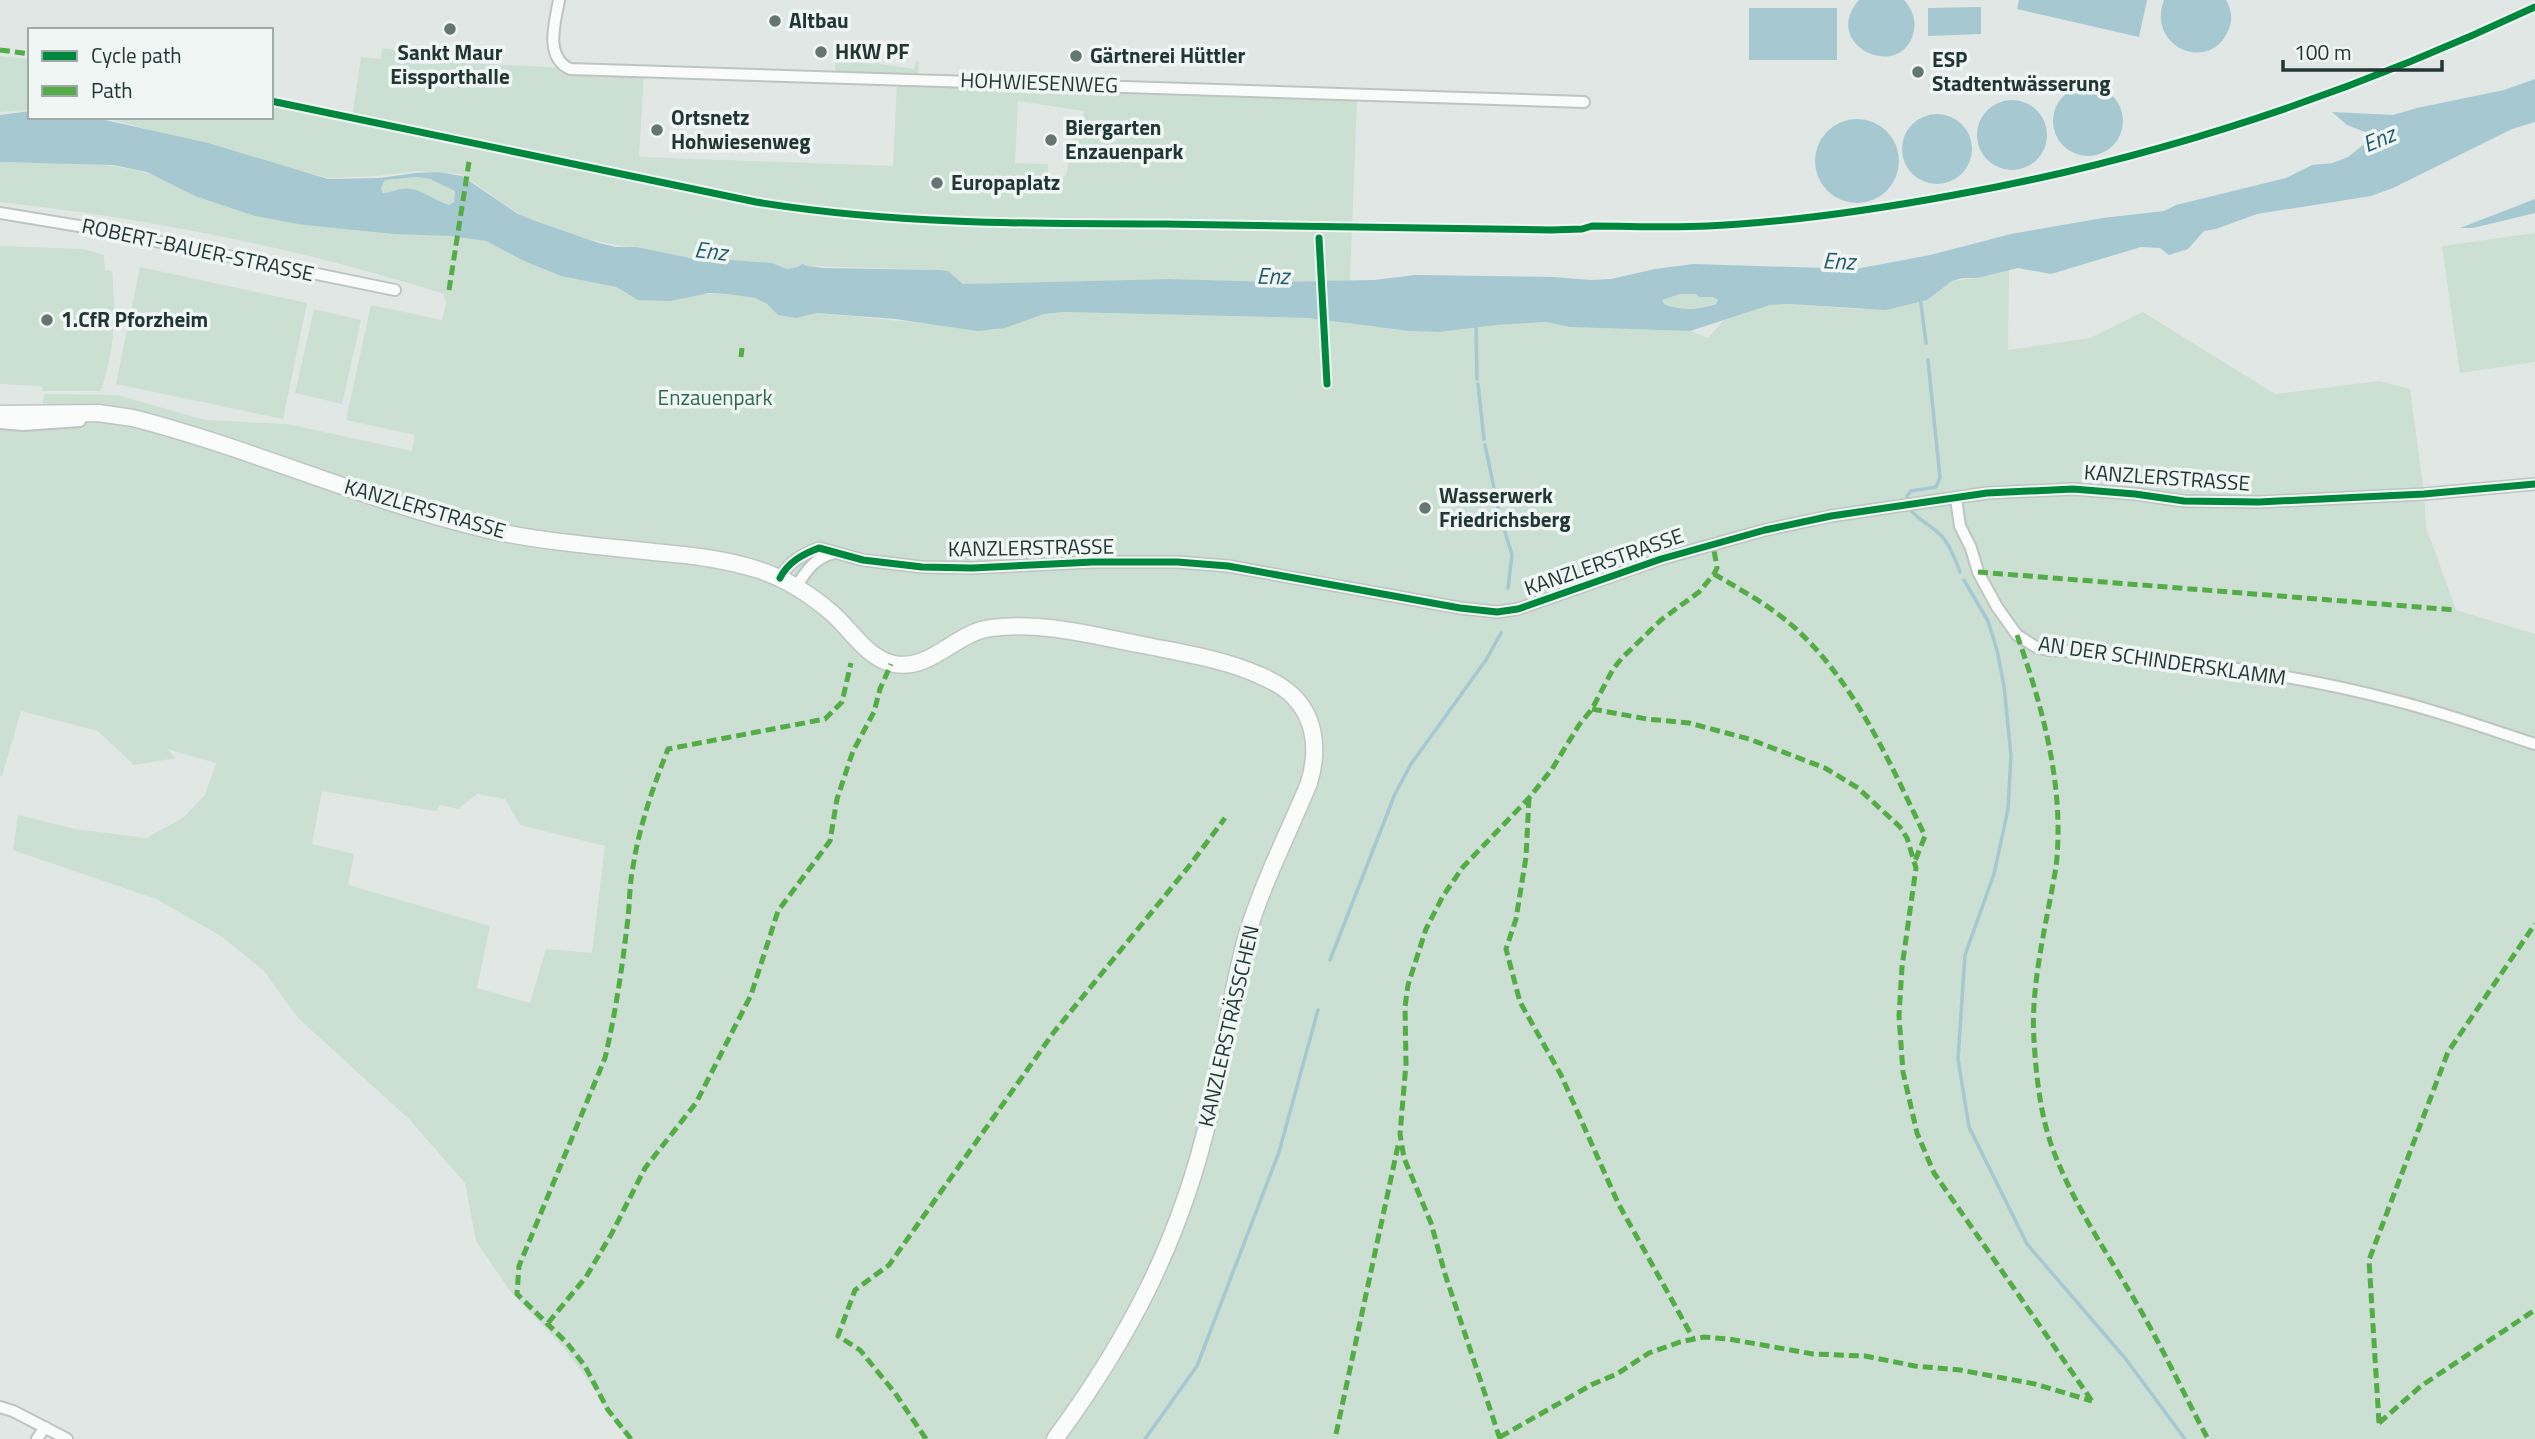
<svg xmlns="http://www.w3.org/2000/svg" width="2535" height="1439" font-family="'Titillium Web',sans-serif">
<rect width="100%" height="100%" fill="#e1e7e5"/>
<path fill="#ccdfd3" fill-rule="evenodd" d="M382 48 487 64 644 72 639 157 893 166 897 82 1357 99 1350 281 1272 282 1170 279 963 284 953 275 938 270 806 266 787 269 772 263 707 258 700 260C642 248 586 244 531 220 506 208 486 188 462 176V174L416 171 378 176 328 178 102 117H271V106L409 134 352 119 361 57 381 59ZM1018 101 1084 111 1079 139 1073 138 1066 176 1048 178V164L1015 163Z
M838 52H841L840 60 875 64 876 57H880V64L914 69 916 61 919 62 918 73 896 75 893 73 835 71V55Z
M0 56 30 59V110L0 112Z
M0 162C61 165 114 157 171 182L437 235 486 241 524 261 561 276 616 287 626 294H727L755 298 767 304 778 315 796 318 817 313 994 330 1044 314 1064 312 1308 318 1409 331 1439 332 1497 325 1546 322 1570 327 1690 331 1708 338 1724 320 1770 305 1789 304 1861 309 1914 302 1927 300 1952 281 1977 278 2009 269 2008 350 2090 338 2143 312 2275 394 2379 381 2410 389 2424 494 2426 527 2456 610 2535 634V1439H628L605 1409 596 1391 564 1348 510 1291 476 1241 465 1183 408 1118 298 1018 264 971 221 936 156 899 13 850 18 815 75 829 146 838 183 818 205 795 216 763 167 749 176 758 134 765 98 731 21 711 2 776H0V420L41 418 44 394 117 395 205 420 287 424 412 451 415 435 346 420 371 305 442 320 446 304 444 294C300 248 151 219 0 202ZM322 791 436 811 440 805 458 809 477 794 505 799 520 825 605 846 592 953 546 949 530 1003 477 988 490 926 348 885 354 854 312 844Z
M417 177 430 179 455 191 454 202 449 205C437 201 423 191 411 190 401 189 392 193 383 193L381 188 385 180Z
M2535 233V362L2460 373 2442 246Z
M0 246 83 249 104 255 105 270 112 271C116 319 115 345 101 391H42V386L0 384Z
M140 267 307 303 283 419 116 384Z
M1680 294H1696L1699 297H1713L1718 299 1716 303C1699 310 1681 311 1664 304L1662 300Z
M314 309 361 320 342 404 295 393Z"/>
<path fill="#a6c8d1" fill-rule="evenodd" d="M1859 0H1904C1912 9 1916 19 1914 31 1902 84 1819 45 1859 0Z
M2019 0H2147L2139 37 2017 9Z
M2164 0H2226C2232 10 2233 21 2228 31 2209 74 2146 47 2164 0Z
M1981 7V34L1928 36V8Z
M1749 8H1837V60H1749Z
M2535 79V122L2512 129 2393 188 2371 196 2257 214 2216 229 2204 231 2188 249 2169 255 2160 248 2141 247 2051 274 2018 268 1977 278H1962L1952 281 1927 300 1886 310 1789 304 1770 305 1690 331 1570 327 1546 322 1497 325 1439 332 1409 331 1308 318 1064 312 1044 314 1005 328 978 331 895 319 817 313 796 318 778 315 767 304 755 298 727 294 709 293 670 301 638 300 616 287 561 276 524 261 486 241 449 236 395 234 304 225 255 216 195 196 147 172 113 165 0 162V115L30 111V117L96 118 208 143 328 179 379 178 416 173 438 172 462 176 518 214 535 221 599 243 616 247H636L700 260 707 258 772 263 787 269 798 267 802 264 807 266 823 268 938 270 948 271 963 284 1170 279 1272 282 1374 280 1415 275 1553 277 1591 280 1611 279 1655 269 1693 264 1856 269 1930 255 2011 234 2103 218 2164 211 2176 205 2286 178 2312 165 2333 163 2348 157 2363 145 2365 132 2347 125 2332 112 2393 115 2417 108 2504 90ZM417 177 430 179 455 191 454 202 449 205C436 201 424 191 411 189 401 187 392 193 383 193L381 188 385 180ZM1680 294H1696L1699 297H1713L1718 300 1716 304C1699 310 1681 311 1664 304L1662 300Z
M2053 121a35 35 0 1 1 70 0a35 35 0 1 1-70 0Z
M1977 135a35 35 0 1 1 70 0a35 35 0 1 1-70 0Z
M1902 149a35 35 0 1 1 70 0a35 35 0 1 1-70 0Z
M1815 161a42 42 0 1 1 84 0a42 42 0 1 1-84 0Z
M2535 199V213L2473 228H2460Z"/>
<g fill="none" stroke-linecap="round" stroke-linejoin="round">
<path stroke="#a6c8d1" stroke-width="3.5" d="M1920 296 1926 343
M1476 325 1477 379
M1478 384 1484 439
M1485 445 1499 512 1512 555 1508 588
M1907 499V496L1911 491 1936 487 1940 478 1928 360
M1909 508C1917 519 1927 523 1936 531 1949 541 1954 557 1960 572
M1964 580 1988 621 1997 650 2004 686 2011 756 2008 809 1994 874 1965 955 1958 1059 1969 1127 2027 1244 2125 1358 2185 1439
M1330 960 1395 794 1411 764 1486 660 1501 633
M1145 1439 1197 1366 1279 1152 1318 1010"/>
<defs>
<path id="street" d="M559 0C555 22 544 57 570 69L1584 102
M0 213 97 229 395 290
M0 423 23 425 80 421
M1956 499 1960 526 1971 548 1978 572 1997 607 2017 635 2036 647 2048 650C2165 657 2283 671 2397 701 2444 713 2489 729 2535 744
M780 578C788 562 803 554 819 548L863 560 922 567 972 568 1093 562H1177L1228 566 1460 608 1497 612 1518 609 1661 559 1765 530 1831 516 1987 493 2073 489 2135 494 2184 501 2259 502 2424 494 2535 484
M796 587C806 571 815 557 835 553
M0 1407 13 1411 67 1439
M37 1439 45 1427"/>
<path id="secondary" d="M0 414 98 413 133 418C254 449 368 502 489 530 543 542 599 546 654 552 689 555 725 559 759 570 787 579 811 595 833 614 852 631 868 659 894 664 931 671 956 632 991 628 1041 621 1095 636 1143 645 1182 653 1223 659 1259 675 1271 680 1284 687 1293 696 1317 720 1318 753 1309 783 1288 834 1263 882 1247 935 1230 994 1223 1056 1209 1117 1180 1240 1130 1337 1055 1439"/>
</defs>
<use href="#street" stroke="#bec4c2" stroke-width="14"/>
<use href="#secondary" stroke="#bec5c2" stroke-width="19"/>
<use href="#street" stroke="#fafbfb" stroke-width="10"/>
<use href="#secondary" stroke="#fafbfb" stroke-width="16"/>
<path stroke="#53ac45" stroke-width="5" stroke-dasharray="10 5" stroke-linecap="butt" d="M0 50 30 54
M449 290 469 162
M741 357 742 348
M1978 572 2456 610
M1714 574C1741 590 1772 607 1795 628 1856 684 1890 763 1925 836L1915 861
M2017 635C2043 708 2065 788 2056 867 2047 921 2030 986 2034 1040 2036 1074 2040 1112 2051 1144 2070 1198 2102 1245 2131 1294 2159 1340 2182 1391 2208 1439
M1592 709 1647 719 1689 723 1749 739 1825 768 1858 788 1900 827 1907 838 1916 868 1902 967 1899 1016 1903 1072 1917 1133 1934 1173 2092 1401
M1529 798 1526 857 1516 919 1506 949 1520 1002 1561 1075 1618 1203 1693 1338
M548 1323 586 1277 612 1233 645 1168 696 1103 751 995 778 911 830 841 837 799 853 751 874 712 880 689 891 664
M2379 1423 2369 1260 2448 1052 2535 924
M2379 1423 2421 1386 2535 1310
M1336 1434 1399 1141
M1500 1437 1593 1384 1617 1374 1649 1353 1680 1342 1704 1337 1729 1339 1813 1354 1865 1356 1915 1366 1960 1370 2035 1384 2092 1401
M631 1439 608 1410 585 1366 567 1343 517 1294 519 1266 605 1058C615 1015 622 970 627 926 630 906 629 886 633 867 639 827 653 787 668 749L825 719 842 702 851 663
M926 1439 895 1393 860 1350 838 1336 855 1290 889 1265 1054 1032 1190 865 1225 818
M1500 1439 1445 1274 1431 1223 1404 1158 1400 1134 1406 1064 1405 1007 1408 985 1426 929 1443 896 1463 867 1529 798 1552 769 1579 725 1592 709 1613 669 1622 658 1661 620 1699 592 1714 574 1717 568 1713 544"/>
<defs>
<path id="cycleway" d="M271 101 756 202C891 224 1028 224 1164 224 1293 225 1422 227 1551 230L1582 229 1592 226C1630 226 1669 228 1708 226 1791 222 1873 210 1954 195 2156 159 2350 94 2535 7
M1319 238 1327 384
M780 578C788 562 803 554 819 548L863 560 922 567 972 568 1093 562H1177L1228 566 1460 608 1497 612 1518 609 1661 559 1765 530 1831 516 1987 493 2073 489 2135 494 2184 501 2259 502 2424 494 2535 484"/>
</defs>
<use href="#cycleway" stroke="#eff6f3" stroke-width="11"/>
<use href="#cycleway" stroke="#00873e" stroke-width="7"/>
</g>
<g fill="#657572" stroke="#eff6f3" stroke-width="2.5">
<circle cx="775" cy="21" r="7"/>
<circle cx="450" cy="29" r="7"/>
<circle cx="821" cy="52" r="7"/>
<circle cx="1076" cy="56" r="7"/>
<circle cx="1918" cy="72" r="7"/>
<circle cx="657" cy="130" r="7"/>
<circle cx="1051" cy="140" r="7"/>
<circle cx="937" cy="183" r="7"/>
<circle cx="47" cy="320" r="7"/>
<circle cx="1425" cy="508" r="7"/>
</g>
<g text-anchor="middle" stroke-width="7" stroke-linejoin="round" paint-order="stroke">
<g font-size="21" font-weight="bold" fill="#223734" stroke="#eff6f3" text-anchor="start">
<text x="789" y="28">Altbau</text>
<text x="835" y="59">HKW PF</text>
<text x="450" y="60" text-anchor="middle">Sankt Maur<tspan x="450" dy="24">Eissporthalle</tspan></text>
<text x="1090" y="63">Gärtnerei Hüttler</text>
<text x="1932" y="67">ESP<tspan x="1932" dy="24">Stadtentwässerung</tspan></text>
<text x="671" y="125">Ortsnetz<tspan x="671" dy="24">Hohwiesenweg</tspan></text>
<text x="1065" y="135">Biergarten<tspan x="1065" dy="24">Enzauenpark</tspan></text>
<text x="951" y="190">Europaplatz</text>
<text x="61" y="327">1.CfR Pforzheim</text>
<text x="1439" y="503">Wasserwerk<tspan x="1439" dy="24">Friedrichsberg</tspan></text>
</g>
<g font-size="21" fill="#223734" stroke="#eff6f3">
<text transform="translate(1039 83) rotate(2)" y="7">HOHWIESENWEG</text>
<text transform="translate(198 250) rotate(12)" y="7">ROBERT-BAUER-STRASSE</text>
<text transform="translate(2167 478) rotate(4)" y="7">KANZLERSTRASSE</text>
<text transform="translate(425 509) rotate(16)" y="7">KANZLERSTRASSE</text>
<text transform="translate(1031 548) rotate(-1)" y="7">KANZLERSTRASSE</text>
<text transform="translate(1604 562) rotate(-19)" y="7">KANZLERSTRASSE</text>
<text transform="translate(2162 661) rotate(8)" y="7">AN DER SCHINDERSKLAMM</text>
<text transform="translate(1229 1026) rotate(-77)" y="7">KANZLERSTRÄSSCHEN</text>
</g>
<g font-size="21" fill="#306a4c" stroke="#eff6f3">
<text x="715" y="405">Enzauenpark</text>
</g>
<g font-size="23" font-style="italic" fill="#225a6d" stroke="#eff6f3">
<text transform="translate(2379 139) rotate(-23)" y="8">Enz</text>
<text transform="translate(711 251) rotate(7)" y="8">Enz</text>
<text transform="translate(1839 261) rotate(3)" y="8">Enz</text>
<text transform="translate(1273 276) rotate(1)" y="8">Enz</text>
</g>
</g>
<rect x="28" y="28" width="245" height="91" fill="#eff6f3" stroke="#9daaa7" stroke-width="2"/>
<rect x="42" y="51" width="35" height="10" fill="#00873e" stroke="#9daaa7" stroke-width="2"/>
<text x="91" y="63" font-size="21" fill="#223734">Cycle path</text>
<rect x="42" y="86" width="35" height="10" fill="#53ac45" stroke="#9daaa7" stroke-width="2"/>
<text x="91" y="98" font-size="21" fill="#223734">Path</text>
<path d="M2283 60v10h159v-10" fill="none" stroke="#223734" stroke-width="3.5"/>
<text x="2294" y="60" font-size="21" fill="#223734" stroke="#eff6f3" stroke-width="5" paint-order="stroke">100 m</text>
</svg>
